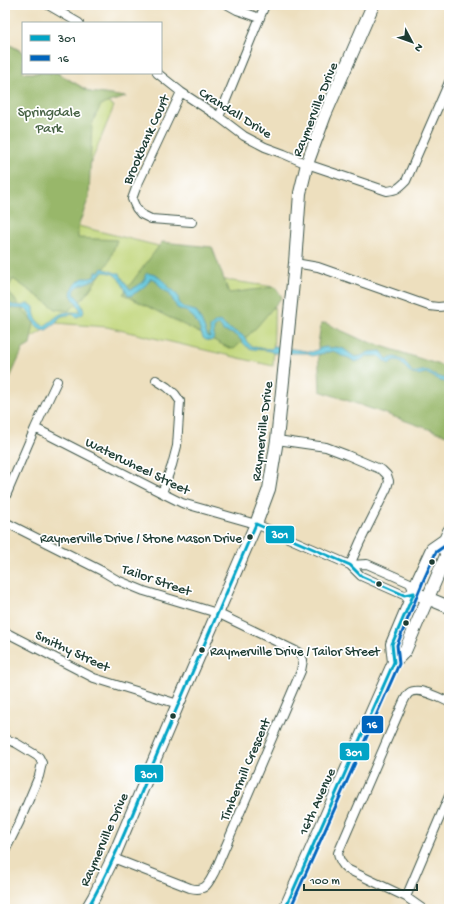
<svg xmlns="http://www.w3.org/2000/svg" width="454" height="914" font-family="'Gochi Hand',sans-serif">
<rect width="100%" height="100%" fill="#fff"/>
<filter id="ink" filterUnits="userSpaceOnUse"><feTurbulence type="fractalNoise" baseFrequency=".025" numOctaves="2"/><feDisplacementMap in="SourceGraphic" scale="8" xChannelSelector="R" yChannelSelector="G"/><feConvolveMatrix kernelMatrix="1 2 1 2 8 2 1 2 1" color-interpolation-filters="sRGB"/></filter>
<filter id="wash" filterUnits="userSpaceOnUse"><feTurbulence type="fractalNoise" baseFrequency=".012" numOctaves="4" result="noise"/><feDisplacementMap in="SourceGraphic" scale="16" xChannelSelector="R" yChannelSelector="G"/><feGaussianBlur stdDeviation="0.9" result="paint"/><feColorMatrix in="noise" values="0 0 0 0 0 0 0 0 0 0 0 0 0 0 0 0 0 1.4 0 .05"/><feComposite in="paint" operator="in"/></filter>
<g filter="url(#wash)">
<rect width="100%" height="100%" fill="#eddfbe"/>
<path fill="#c1d67a" stroke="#708a57" d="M5 42 23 52V73H58L114 106 66 224 74 225 191 254 225 280 275 287 273 366 107 327 55 323 16 347 5 371Z"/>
<path fill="#98b76a" stroke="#5c7a4f" d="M5 42 23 53V73H57L90 92 126 97 101 105 92 123 89 197 78 227V238L117 240 109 262 84 298 68 311 56 309 13 279 7 290 34 323 30 345 23 349 5 389Z
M162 242 212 247 229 293 275 287 282 297 256 328 234 349 229 348 123 294Z
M325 323 360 339 449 368V436L320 391 318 344 321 324Z"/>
<path fill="#5cc3d9" stroke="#3e8086" d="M102 268 116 273H120C121 278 127 285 130 289 136 288 140 284 145 280V275L147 273 156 275 166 283 169 289 173 290 178 296 179 302 184 308 196 311 201 320 208 337H210V327C222 315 221 325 230 329 234 331 238 332 242 335 246 339 247 344 252 346 258 349 265 348 271 349L274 346 312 352 321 348 326 347 330 348 336 347 344 349 352 355 355 357 361 356 369 352 381 351 387 359 395 357 404 361 413 373C418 372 422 370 427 371 433 371 427 371 432 374 435 376 445 378 449 380V383L440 381 439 380 426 373 418 375 412 374C408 371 399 359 395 360 394 360 390 363 389 364L384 361 379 356H366L361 360 355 362 349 358 342 356 333 351 312 356 308 353H273C267 348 257 351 249 348 245 346 243 342 240 339 235 334 230 333 223 331L220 326 218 325 214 328C213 333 216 338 211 341L206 340 203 338 198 325 194 318 187 312 177 308 169 293 162 289 156 281 151 278C147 286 138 292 130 296L128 295C122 284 118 271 102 272 92 285 85 280 75 289L74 294 80 301 84 311 83 314 77 317 72 314 62 316 59 318 55 324 46 330C32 329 33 315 27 310 23 308 18 309 14 308 11 308 8 307 5 306V301L12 305 23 306 27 304H30L34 307C34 315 36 323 44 326 51 322 57 315 63 313 69 311 74 313 80 312 80 301 65 297 74 287 76 283 80 280 83 278H90L95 276 96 272 100 271Z"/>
</g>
<g filter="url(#ink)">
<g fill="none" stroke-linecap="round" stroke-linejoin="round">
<defs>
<path id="street" d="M48 5 79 23
M228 5 237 10 260 18
M157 73 181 92 219 117 244 136 265 147 284 154 307 164 387 191C397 190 399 188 406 181L449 82
M181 92 136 188 132 199 136 208 141 214 151 219 192 222
M219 117 265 5
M295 263 318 267 429 306 438 307 449 306
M156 380 167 387 175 394 180 401 177 446 172 465 162 493
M35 428 162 493 182 503 256 524 350 565 361 576 404 595 414 593 410 583 367 564 350 565
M277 440 326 447 347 455 382 470 387 475 389 481 387 488 360 542 350 565
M5 498 35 428 57 381
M5 522 102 571 117 580 144 591 217 613 298 652 303 660 301 671 215 871C208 884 206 892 190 888L113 858
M5 632 94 678 178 704
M5 739 16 743 39 757 42 763 39 776 19 823 5 851
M406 897 449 796
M423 909 406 897 347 869C341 864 339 860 338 853L400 710C402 705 405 697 409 693 419 686 439 698 449 702"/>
<path id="secondary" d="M420 595 449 607
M394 662 392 644 408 606 419 577 432 549 445 540
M87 909 94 897 113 858 178 704 256 524 269 489 277 440 295 263 300 193 307 164 325 115 373 5
M285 909 394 662 405 651 446 556 445 540 449 531"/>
</defs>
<use href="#street" stroke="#3e5549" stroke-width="10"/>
<use href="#secondary" stroke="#3e5549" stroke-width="14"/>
<use href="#street" stroke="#fff" stroke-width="8"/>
<use href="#secondary" stroke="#fff" stroke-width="12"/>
<defs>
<path id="bus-1" d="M87 909C116 860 136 804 158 752 190 676 223 600 256 524L350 565 361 576 404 595 414 593
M285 909 394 662 392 644 414 593"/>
<path id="bus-2" d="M290 909 399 664 397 645 424 579 436 552 449 543"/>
</defs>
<use href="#bus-1" stroke="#fff" stroke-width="6"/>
<use href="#bus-2" stroke="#fff" stroke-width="6"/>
<use href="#bus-1" stroke="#02a4c6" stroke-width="3"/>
<use href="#bus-2" stroke="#0065bd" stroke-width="3"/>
</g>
</g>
<g fill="#1f3d34" stroke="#fff" stroke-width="1.5">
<circle cx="250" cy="537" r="3.5"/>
<circle cx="432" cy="562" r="3.5"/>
<circle cx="379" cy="584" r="3.5"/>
<circle cx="406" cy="623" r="3.5"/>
<circle cx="202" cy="650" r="3.5"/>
<circle cx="173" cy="716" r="3.5"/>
</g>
<g text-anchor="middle" stroke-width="3.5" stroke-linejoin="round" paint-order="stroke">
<g font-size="13" fill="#1f3d34" stroke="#fff" text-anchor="end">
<text x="242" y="542">Raymerville Drive / Stone Mason Drive</text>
<text x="210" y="655" text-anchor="start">Raymerville Drive / Tailor Street</text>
</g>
<g font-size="14" fill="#1f3d34" stroke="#fff">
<text transform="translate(314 109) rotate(-68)" y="5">Raymerville Drive</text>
<text transform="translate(236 112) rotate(32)" y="5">Crandall Drive</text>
<text transform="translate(145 139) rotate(-66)" y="5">Brookbank Court</text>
<text transform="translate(261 431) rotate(-83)" y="5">Raymerville Drive</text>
<text transform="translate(138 465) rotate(26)" y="5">Waterwheel Street</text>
<text transform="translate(157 579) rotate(19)" y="5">Tailor Street</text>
<text transform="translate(73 650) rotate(25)" y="5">Smithy Street</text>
<text transform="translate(244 769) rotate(-67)" y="5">Timbermill Crescent</text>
<text transform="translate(316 801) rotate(-66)" y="5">16th Avenue</text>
<text transform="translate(103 839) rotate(-66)" y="5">Raymerville Drive</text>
</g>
<g font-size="14" fill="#486346" stroke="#fff">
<text x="49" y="116">Springdale<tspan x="49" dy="16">Park</tspan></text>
</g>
</g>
<g stroke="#fff" stroke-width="1.5">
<rect x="265" y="525" width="30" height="19" rx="4" fill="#02a4c6"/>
<rect x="361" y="715" width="23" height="19" rx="4" fill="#0065bd"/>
<rect x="339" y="742" width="31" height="19" rx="4" fill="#02a4c6"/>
<rect x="134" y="764" width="30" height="19" rx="4" fill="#02a4c6"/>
</g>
<g font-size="11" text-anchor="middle" font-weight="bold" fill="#fff">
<text x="280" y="538">301</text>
<text x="372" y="728">16</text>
<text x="354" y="756">301</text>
<text x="149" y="778">301</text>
</g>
<rect width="454" height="914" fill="none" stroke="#fff" stroke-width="20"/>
<rect x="22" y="22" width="140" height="52" fill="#ffffff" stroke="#a5b1ae"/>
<rect x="30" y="35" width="20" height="6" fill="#02a4c6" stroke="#a5b1ae"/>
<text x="58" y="42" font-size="12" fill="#1f3d34">301</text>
<rect x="30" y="55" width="20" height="6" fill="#0065bd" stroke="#a5b1ae"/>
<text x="58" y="62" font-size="12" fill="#1f3d34">16</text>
<g transform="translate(412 42) rotate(131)" stroke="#ffffff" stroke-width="3" paint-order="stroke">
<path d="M0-3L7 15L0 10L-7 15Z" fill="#1f3d34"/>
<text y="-6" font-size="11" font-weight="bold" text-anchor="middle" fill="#1f3d34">N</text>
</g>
<path d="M304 884v6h113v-6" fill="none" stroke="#1f3d34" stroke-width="2"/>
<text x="310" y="884" font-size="12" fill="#1f3d34" stroke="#ffffff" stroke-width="3" paint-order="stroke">100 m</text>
</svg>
